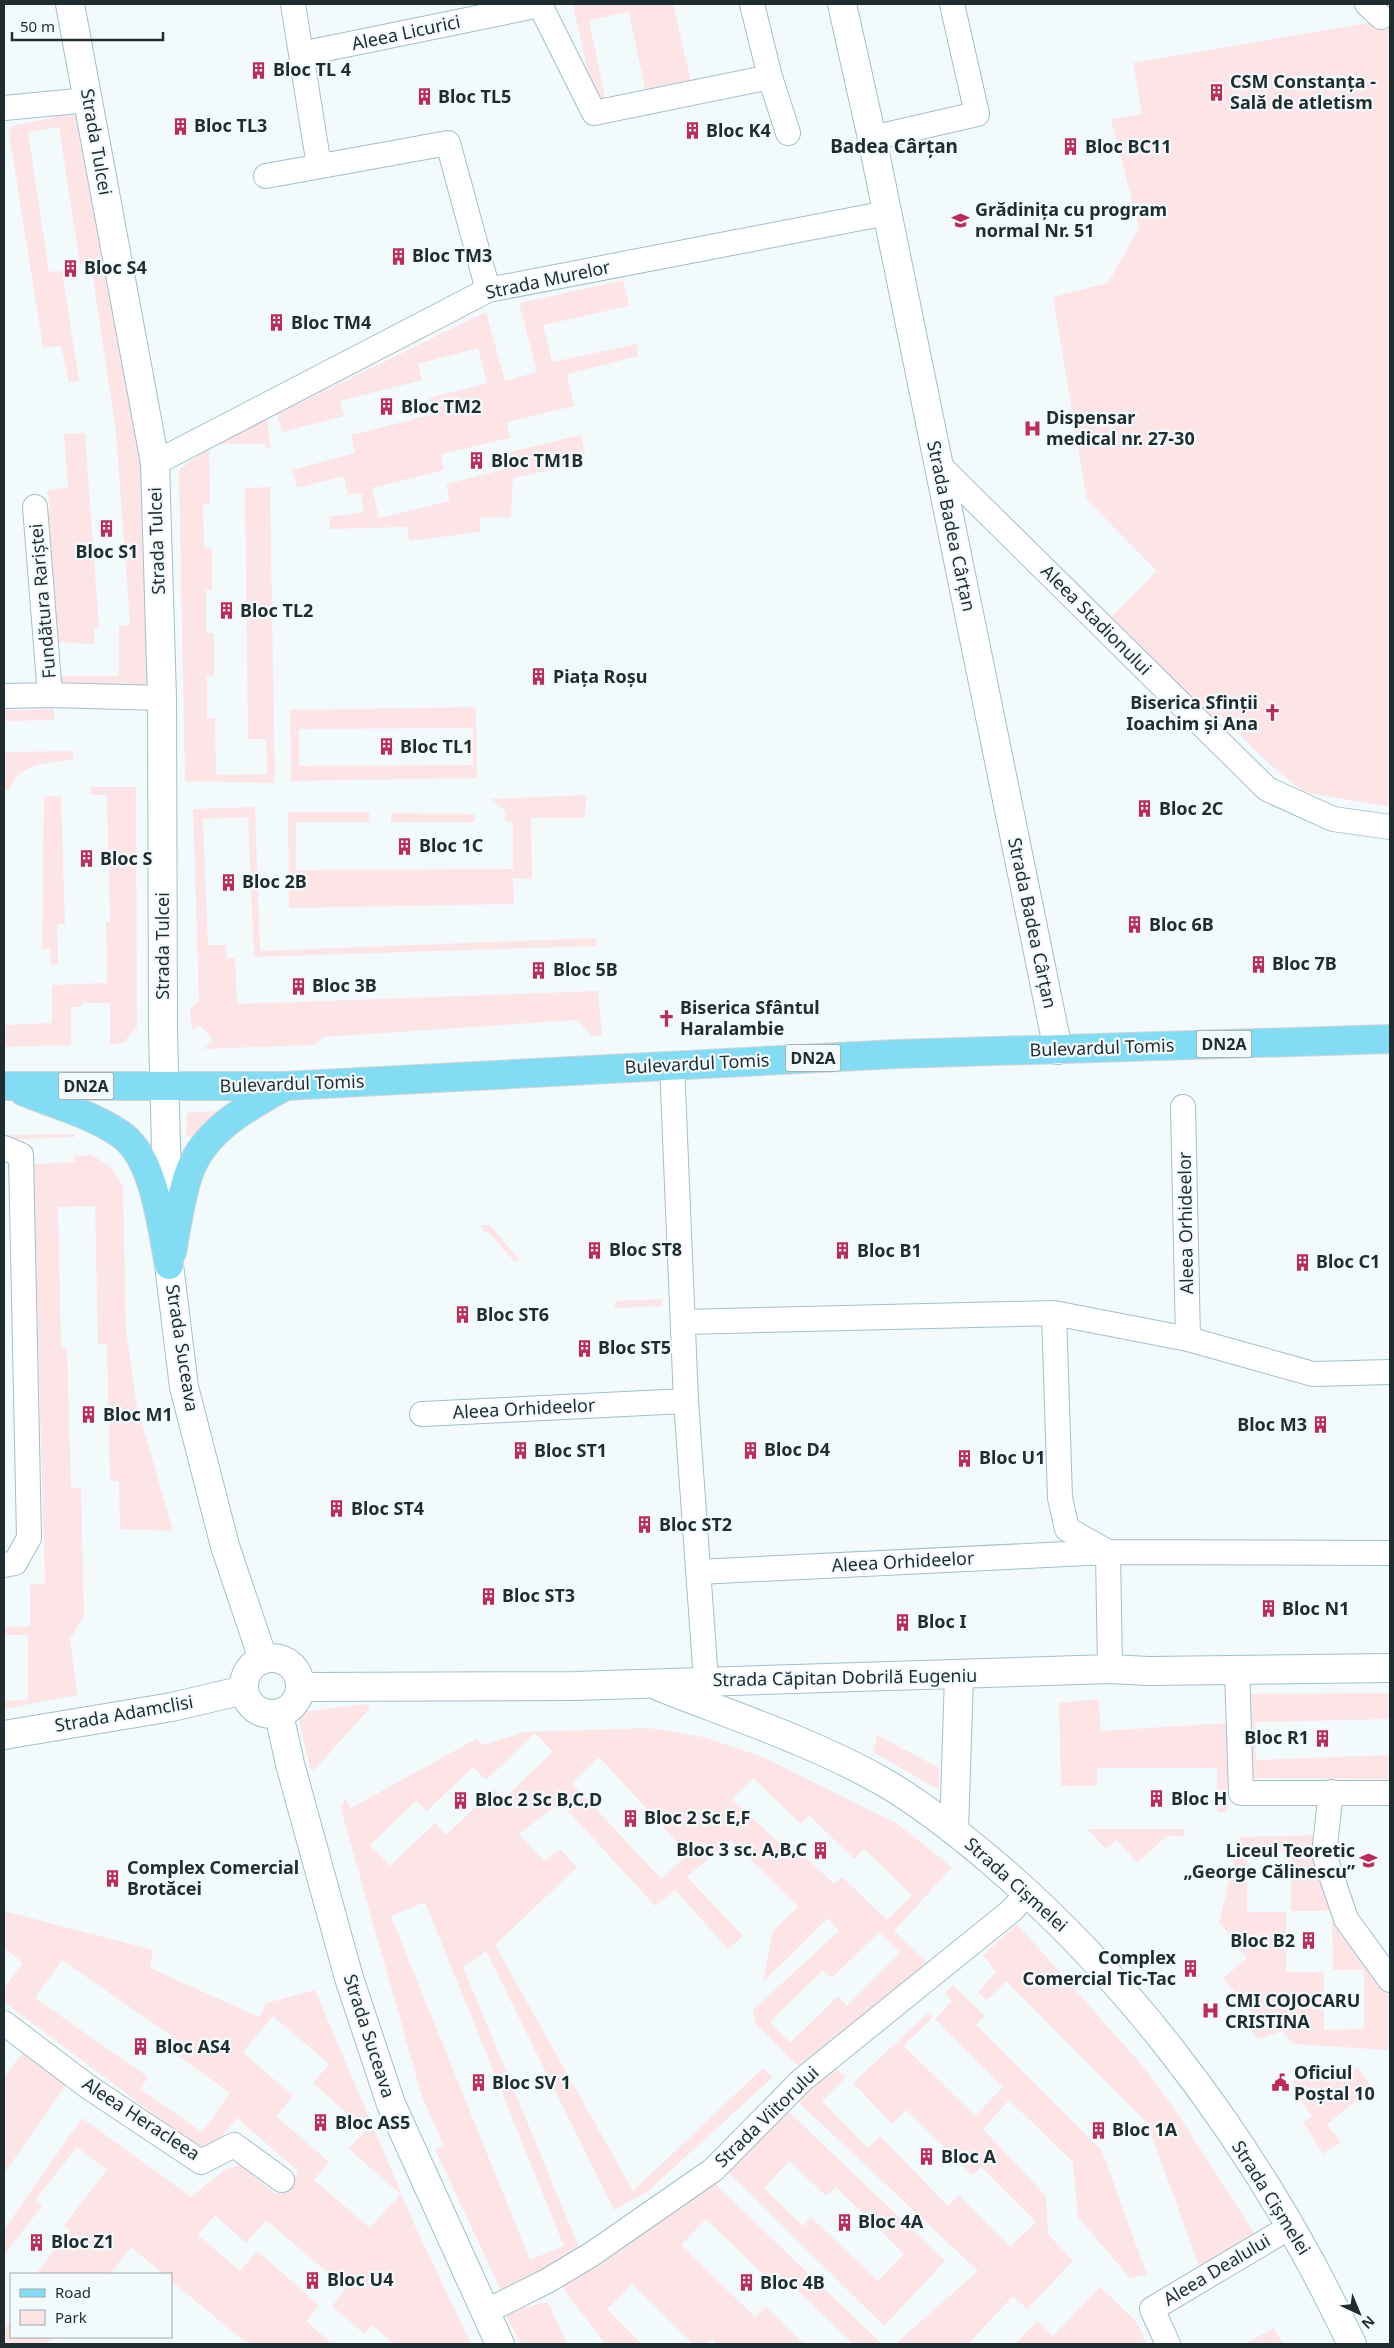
<svg xmlns="http://www.w3.org/2000/svg" width="1394" height="2348" font-family="'Noto Sans',sans-serif">
<rect width="100%" height="100%" fill="#f3fafc"/>
<path fill="#fde4e7" fill-rule="evenodd" d="M673 4 691 82 646 93 629 12 589 20 606 102 595 104 573 5Z
M1390 19V807L1304 792 1266 761 1216 711 1209 719 1108 620 1157 571 1087 500 1053 297 1108 283 1139 228 1111 119 1142 114 1133 63Z
M68 114 78 117 144 468 152 687H59L58 676H119V626L130 625 116 431 91 264 80 265 59 127 28 132 49 272 62 271 79 380 69 383 61 346 43 348 9 133 12 126Z
M623 280 629 306 543 325 552 362 637 344 638 356 567 374 574 406 507 422 510 438 441 454 444 470 372 488 379 518 450 501 446 484 514 467 510 452 581 435 585 453 580 464 513 478 511 517 480 518V532L409 541 408 527 330 529 329 517 364 512 361 493 348 495 344 476 297 488 292 470 355 453 351 435 433 414 429 398 487 383 478 348 418 364 422 380 340 401 344 416 282 432 277 414 486 312 505 381 537 372 519 303Z
M267 418 271 449 265 448V444H213Z
M85 433 99 627 94 628V644L57 642 47 512 51 511 47 491 68 487 64 434Z
M209 447 210 504 203 505 204 548H212V590H206V633H214V675L207 676V718H215L216 775 267 774 266 739H248L245 488 270 487 275 783 185 781 179 470Z
M476 707 477 778 291 781 290 710ZM473 728V765L299 766V729Z
M54 709V720L4 721V710Z
M74 751 73 759C50 763 16 763 10 790H4V752Z
M91 787H136L137 1027 123 1043 110 1045V1003H82L81 1007H71V1045L4 1047V1025L52 1023V985L107 983 106 922H110L107 795H91Z
M586 795 585 818H531L532 879 513 878 514 904 289 908 288 812H369L370 822H296V870L513 869V822H506L505 811 491 799Z
M61 796 65 924H57L58 964 51 965 50 949 42 950 44 797Z
M255 807 260 951 596 938 597 946 254 957 248 817 203 819 208 945H226L227 958H235L237 1004 598 991 602 1035 592 1036 577 1020 323 1037 314 1045 203 1049 213 1040 200 1025 192 1030 190 1009 199 1001 193 809Z
M391 813 474 814 475 822H391Z
M218 1111V1117L194 1139 186 1135 187 1113Z
M76 1134 75 1137 4 1140V1135Z
M92 1155 112 1168 123 1187 126 1331 137 1407 173 1531 120 1529 119 1481H110L107 1344H98L95 1206 58 1207 61 1348H67L71 1488H81L84 1616 70 1639 77 1695 4 1709V1701L28 1700V1635H4V1627L30 1626V1585L45 1583 33 1164 74 1162 75 1156Z
M481 1225H490L519 1259 515 1262 489 1233 482 1231Z
M4 1242 5 1545 4 1547Z
M662 1299V1306L615 1308V1301Z
M1390 1693V1719L1255 1722 1256 1760 1390 1755V1779L1246 1778 1245 1694Z
M1098 1699 1101 1731 1228 1723 1227 1812H1217V1768H1097V1786H1061L1059 1703Z
M366 1704 369 1706V1709L317 1767 313 1770 310 1768 298 1716 303 1712Z
M649 1728 703 1737 763 1757 896 1823 952 1867 894 1931 932 1967 802 2070 756 2024 753 2010 839 1931 828 1918 763 1982 773 1931 798 1907 731 1840 687 1877 743 1936 728 1949 675 1890 655 1906 560 1802 519 1834 544 1861 560 1849 577 1867 495 1945 633 2191 763 2068 773 2077 647 2192 614 2210 486 1951 463 1967 581 2252 502 2293 435 2149 444 2146 422 2097 341 1809 345 1798 351 1808 476 1739 484 1745 524 1732ZM535 1733 553 1752 503 1799 494 1789 446 1835 435 1823 390 1866 370 1845 416 1801 427 1811 473 1767 486 1780ZM599 1757 688 1854 661 1879 572 1783ZM753 1778 801 1824 809 1815 854 1859 864 1849 912 1895 887 1920 842 1877 834 1884 788 1840 782 1846 732 1799ZM425 1902 564 2246 530 2260 391 1916ZM879 1932 900 1953 847 2006 838 1996 790 2043 770 2022 823 1970 832 1978Z
M877 1735 939 1768V1790L873 1752Z
M1087 1829H1185L1184 1837 1168 1835 1137 1863 1117 1840 1106 1849Z
M1317 1835 1390 1990V2047L1387 2050 1293 2044 1282 2031 1258 2039 1247 2025 1256 2018 1223 1978 1247 1958 1219 1922 1240 1837ZM1247 1851H1291V1911H1332L1333 1970H1364V2029L1324 2030V1972H1286V1912H1247Z
M4 1911 153 1950 150 1968 259 2017 266 2003 315 1990 416 2228 471 2344H394L372 2325 364 2334 332 2306 346 2288 266 2220 246 2243 215 2215 198 2235 240 2271 257 2251 319 2305 306 2321 332 2344H248L171 2281V2274H163L131 2247 110 2274H36L70 2230 64 2225 107 2170 77 2147 35 2200 42 2206 4 2255V2230L82 2118 191 2197 226 2169 240 2165 277 2195 298 2171 237 2118 216 2144 199 2148 4 2002V1988L23 1963 4 1948ZM62 1960 180 2042 173 2052 230 2093 202 2132 140 2089 148 2077 35 1998ZM273 2016 329 2064 313 2083 366 2130 349 2149 400 2194 370 2228 314 2180 329 2162 276 2116 293 2096 243 2052Z
M1017 1924 1141 2064 1174 2108 1256 2236 1199 2266 1147 2123 1006 1981 987 2000 978 1992 996 1972 983 1955Z
M953 1985 985 2016 976 2025 1102 2151 1147 2275 1130 2278 1078 2217 1073 2162 1009 2100 983 2129 1046 2196 1048 2234 1073 2261 1027 2309 1013 2296 968 2344H895L978 2271 795 2099 832 2066 846 2077 822 2101 868 2148 880 2136 948 2206 959 2195 1010 2247 1036 2222 981 2167 972 2175 907 2110 892 2124 853 2083 928 2013 933 2017 904 2046 975 2116 1003 2087 935 2019 952 2001 945 1993Z
M23 2052 66 2085 4 2174V2077Z
M1358 2068 1372 2087 1327 2125 1341 2142 1323 2154 1303 2122 1312 2116 1299 2097 1302 2094 1292 2081Z
M787 2110 945 2261 884 2326 726 2170ZM789 2161 826 2196 836 2187 904 2254 878 2281 811 2217 803 2226 764 2188Z
M713 2182 882 2344H853L786 2279 777 2288 706 2219 681 2245 755 2317 766 2307 804 2344H717L712 2339 706 2344H693L632 2284 607 2309 642 2344H605L558 2282Z
M1100 2287 1137 2322 1147 2344H1015L1037 2321 1053 2336Z
M548 2302 567 2344H521L504 2312Z
M11 2321V2337H55L45 2344H4V2330Z
M1274 2328 1283 2344H1244Z"/>
<g fill="none" stroke-linecap="round" stroke-linejoin="round">
<defs>
<path id="street" d="M293 4 319 166
M752 4 770 77 788 133
M1367 4 1381 17
M301 54 540 5 594 113 770 77
M4 108 88 100
M872 138 977 114 952 4
M266 176 448 143 488 290
M155 463 488 290 887 213
M939 465 1267 789 1333 819 1390 827
M35 507 50 695
M4 696 50 695 162 698
M672 1065 686 1401 706 1681
M1183 1107 1188 1339
M4 1148 21 1155 29 1538 15 1563 4 1565
M1054 1313 1060 1498 1067 1529 1108 1552 1110 1669
M683 1322 1054 1313 1188 1339 1313 1374 1390 1372
M422 1414 686 1401
M698 1572 1108 1552 1390 1553
M1237 1669 1241 1793H1390
M1331 1792 1324 1854 1346 1919 1390 1980
M4 2023 87 2086 201 2162 234 2145 282 2180
M485 2312 547 2281 592 2254 713 2170 802 2080 1011 1911 1028 1893
M1168 2344 1152 2309 1290 2227"/>
<path id="secondary" d="M70 4 155 463 162 698 163 1031 169 1265 184 1387 225 1546 263 1659
M842 4 872 138 1058 1050
M244 1686a28 28 0 1 1 56 0a28 28 0 1 1-56 0Z
M301 1687 575 1686 1110 1669 1149 1671 1390 1668
M660 1687C736 1717 816 1743 887 1784 927 1808 963 1837 998 1867 1124 1975 1233 2119 1312 2265 1326 2291 1339 2318 1352 2344
M279 1714 290 1764 349 1978 391 2104 500 2344
M4 1735 172 1707 244 1690
M954 1830 959 1676"/>
<path id="primary" d="M4 1086H284L897 1054 1390 1039
M24 1092C55 1104 90 1114 119 1133 155 1156 161 1226 169 1265
M172 1252C177 1227 180 1200 188 1176 202 1132 244 1109 282 1088"/>
</defs>
<use href="#street" stroke="#a0c1cc" stroke-width="26"/>
<use href="#secondary" stroke="#a0c1cc" stroke-width="30"/>
<use href="#primary" stroke="#d2d5d6" stroke-width="30"/>
<use href="#street" stroke="#fff" stroke-width="24"/>
<use href="#secondary" stroke="#fff" stroke-width="28"/>
<use href="#primary" stroke="#82dcf4" stroke-width="28"/>
</g>
<defs>
<symbol id="building-bare" viewBox="-9 -9 18 18"><path d="M-4-6H4V6H1V3H-1V6H-4ZM-2.5-4.3h1.7v1.8h-1.7ZM.8-4.3h1.7v1.8H.8ZM-2.5-1h1.7V.8h-1.7ZM.8-1h1.7V.8H.8Z" fill="#bb2c58" stroke="#f3fafc" stroke-width="2.5" paint-order="stroke"/></symbol>
<symbol id="school-bare" viewBox="-9 -9 18 18"><path d="M0-5L7-2L0 1L-7-2ZM-4 1L0 2.5L4 1V4Q0 6-4 4Z" fill="#bb2c58" stroke="#f3fafc" stroke-width="2.5" paint-order="stroke"/></symbol>
<symbol id="hospital-bare" viewBox="-9 -9 18 18"><path d="M-5-5h3v3.5h4V-5h3V5h-3V1.5h-4V5h-3Z" fill="#bb2c58" stroke="#f3fafc" stroke-width="2.5" paint-order="stroke"/></symbol>
<symbol id="church-bare" viewBox="-9 -9 18 18"><path d="M-1.2-6h2.4v3.5h3.3v2.4h-3.3V6h-2.4V-.1h-3.3v-2.4h3.3Z" fill="#bb2c58" stroke="#f3fafc" stroke-width="2.5" paint-order="stroke"/></symbol>
<symbol id="civic-bare" viewBox="-9 -9 18 18"><path d="M-.6-6.5H3V-4.5H.6V-3L4-1V1h2V6H-6V1h2V-1L-.6-3ZM-1.2 2.5V6h2.4V2.5Z" fill="#bb2c58" stroke="#f3fafc" stroke-width="2.5" paint-order="stroke"/></symbol>
</defs>
<g fill-rule="evenodd">
<use href="#building-bare" x="246" y="58" width="25" height="25"/>
<use href="#building-bare" x="1204" y="80" width="25" height="25"/>
<use href="#building-bare" x="412" y="84" width="25" height="25"/>
<use href="#building-bare" x="168" y="114" width="25" height="25"/>
<use href="#building-bare" x="680" y="118" width="25" height="25"/>
<use href="#building-bare" x="1058" y="134" width="25" height="25"/>
<use href="#school-bare" x="948" y="208" width="25" height="25"/>
<use href="#building-bare" x="386" y="244" width="25" height="25"/>
<use href="#building-bare" x="58" y="256" width="25" height="25"/>
<use href="#building-bare" x="264" y="310" width="25" height="25"/>
<use href="#building-bare" x="374" y="394" width="25" height="25"/>
<use href="#hospital-bare" x="1020" y="416" width="25" height="25"/>
<use href="#building-bare" x="464" y="448" width="25" height="25"/>
<use href="#building-bare" x="94" y="516" width="25" height="25"/>
<use href="#building-bare" x="214" y="598" width="25" height="25"/>
<use href="#building-bare" x="526" y="664" width="25" height="25"/>
<use href="#church-bare" x="1260" y="700" width="25" height="25"/>
<use href="#building-bare" x="374" y="734" width="25" height="25"/>
<use href="#building-bare" x="1132" y="796" width="25" height="25"/>
<use href="#building-bare" x="392" y="834" width="25" height="25"/>
<use href="#building-bare" x="74" y="846" width="25" height="25"/>
<use href="#building-bare" x="216" y="870" width="25" height="25"/>
<use href="#building-bare" x="1122" y="912" width="25" height="25"/>
<use href="#building-bare" x="1246" y="952" width="25" height="25"/>
<use href="#building-bare" x="526" y="958" width="25" height="25"/>
<use href="#building-bare" x="286" y="974" width="25" height="25"/>
<use href="#church-bare" x="654" y="1006" width="25" height="25"/>
<use href="#building-bare" x="582" y="1238" width="25" height="25"/>
<use href="#building-bare" x="830" y="1238" width="25" height="25"/>
<use href="#building-bare" x="1290" y="1250" width="25" height="25"/>
<use href="#building-bare" x="450" y="1302" width="25" height="25"/>
<use href="#building-bare" x="572" y="1336" width="25" height="25"/>
<use href="#building-bare" x="76" y="1402" width="25" height="25"/>
<use href="#building-bare" x="1308" y="1412" width="25" height="25"/>
<use href="#building-bare" x="738" y="1438" width="25" height="25"/>
<use href="#building-bare" x="508" y="1438" width="25" height="25"/>
<use href="#building-bare" x="952" y="1446" width="25" height="25"/>
<use href="#building-bare" x="324" y="1496" width="25" height="25"/>
<use href="#building-bare" x="632" y="1512" width="25" height="25"/>
<use href="#building-bare" x="476" y="1584" width="25" height="25"/>
<use href="#building-bare" x="1256" y="1596" width="25" height="25"/>
<use href="#building-bare" x="890" y="1610" width="25" height="25"/>
<use href="#building-bare" x="1310" y="1726" width="25" height="25"/>
<use href="#building-bare" x="1144" y="1786" width="25" height="25"/>
<use href="#building-bare" x="448" y="1788" width="25" height="25"/>
<use href="#building-bare" x="618" y="1806" width="25" height="25"/>
<use href="#building-bare" x="808" y="1838" width="25" height="25"/>
<use href="#school-bare" x="1356" y="1848" width="25" height="25"/>
<use href="#building-bare" x="100" y="1866" width="25" height="25"/>
<use href="#building-bare" x="1296" y="1928" width="25" height="25"/>
<use href="#building-bare" x="1178" y="1956" width="25" height="25"/>
<use href="#hospital-bare" x="1198" y="1998" width="25" height="25"/>
<use href="#building-bare" x="128" y="2034" width="25" height="25"/>
<use href="#building-bare" x="466" y="2070" width="25" height="25"/>
<use href="#civic-bare" x="1268" y="2070" width="25" height="25"/>
<use href="#building-bare" x="308" y="2110" width="25" height="25"/>
<use href="#building-bare" x="1086" y="2118" width="25" height="25"/>
<use href="#building-bare" x="914" y="2144" width="25" height="25"/>
<use href="#building-bare" x="832" y="2210" width="25" height="25"/>
<use href="#building-bare" x="24" y="2230" width="25" height="25"/>
<use href="#building-bare" x="300" y="2268" width="25" height="25"/>
<use href="#building-bare" x="734" y="2270" width="25" height="25"/>
</g>
<g text-anchor="middle" stroke-width="4.5" stroke-linejoin="round" paint-order="stroke">
<g fill="#f3fafc" stroke="#5f6a6d" stroke-width="1">
<rect x="1196.5" y="1030.5" width="55" height="27" rx="4"/>
<rect x="785.5" y="1044.5" width="55" height="27" rx="4"/>
<rect x="58.5" y="1072.5" width="55" height="27" rx="4"/>
</g>
<g font-size="16" font-weight="bold" fill="#1f2c30">
<text x="1224" y="1050">DN2A</text>
<text x="813" y="1064">DN2A</text>
<text x="86" y="1092">DN2A</text>
</g>
<g font-size="18" fill="#1f2c30" stroke="#f3fafc">
<text transform="translate(406 33) rotate(-12)" y="6">Aleea Licurici</text>
<text transform="translate(96 142) rotate(80)" y="6">Strada Tulcei</text>
<text transform="translate(548 280) rotate(-12)" y="6">Strada Murelor</text>
<text transform="translate(951 526) rotate(78)" y="6">Strada Badea Cârțan</text>
<text transform="translate(157 541) rotate(-92)" y="6">Strada Tulcei</text>
<text transform="translate(43 601) rotate(-95)" y="6">Fundătura Rariștei</text>
<text transform="translate(1096 620) rotate(45)" y="6">Aleea Stadionului</text>
<text transform="translate(1032 923) rotate(78)" y="6">Strada Badea Cârțan</text>
<text transform="translate(163 946) rotate(-90)" y="6">Strada Tulcei</text>
<text transform="translate(1102 1048) rotate(-2)" y="6">Bulevardul Tomis</text>
<text transform="translate(697 1064) rotate(-3)" y="6">Bulevardul Tomis</text>
<text transform="translate(292 1084) rotate(-2)" y="6">Bulevardul Tomis</text>
<text transform="translate(1186 1223) rotate(-91)" y="6">Aleea Orhideelor</text>
<text transform="translate(182 1348) rotate(81)" y="6">Strada Suceava</text>
<text transform="translate(524 1409) rotate(-3)" y="6">Aleea Orhideelor</text>
<text transform="translate(903 1562) rotate(-3)" y="6">Aleea Orhideelor</text>
<text transform="translate(845 1678) rotate(-1)" y="6">Strada Căpitan Dobrilă Eugeniu</text>
<text transform="translate(124 1714) rotate(-10)" y="6">Strada Adamclisi</text>
<text transform="translate(1016 1885) rotate(42)" y="6">Strada Cișmelei</text>
<text transform="translate(369 2036) rotate(72)" y="6">Strada Suceava</text>
<text transform="translate(767 2117) rotate(-44)" y="6">Strada Viitorului</text>
<text transform="translate(141 2119) rotate(33)" y="6">Aleea Heracleea</text>
<text transform="translate(1271 2198) rotate(58)" y="6">Strada Cișmelei</text>
<text transform="translate(1217 2270) rotate(-31)" y="6">Aleea Dealului</text>
</g>
<g font-size="18" font-weight="bold" fill="#1f2c30" stroke="#f3fafc" text-anchor="start">
<text x="273" y="76">Bloc TL 4</text>
<text x="1230" y="88">CSM Constanța -<tspan x="1230" dy="21">Sală de atletism</tspan></text>
<text x="438" y="103">Bloc TL5</text>
<text x="194" y="132">Bloc TL3</text>
<text x="706" y="137">Bloc K4</text>
<text x="1085" y="153">Bloc BC11</text>
<text x="975" y="216">Grădinița cu program<tspan x="975" dy="21">normal Nr. 51</tspan></text>
<text x="412" y="262">Bloc TM3</text>
<text x="84" y="274">Bloc S4</text>
<text x="291" y="329">Bloc TM4</text>
<text x="401" y="413">Bloc TM2</text>
<text x="1046" y="424">Dispensar<tspan x="1046" dy="21">medical nr. 27-30</tspan></text>
<text x="491" y="467">Bloc TM1B</text>
<text x="107" y="558" text-anchor="middle">Bloc S1</text>
<text x="240" y="617">Bloc TL2</text>
<text x="553" y="683">Piața Roșu</text>
<text x="1258" y="709" text-anchor="end">Biserica Sfinții<tspan x="1258" dy="21">Ioachim și Ana</tspan></text>
<text x="400" y="753">Bloc TL1</text>
<text x="1159" y="815">Bloc 2C</text>
<text x="419" y="852">Bloc 1C</text>
<text x="100" y="865">Bloc S</text>
<text x="242" y="888">Bloc 2B</text>
<text x="1149" y="931">Bloc 6B</text>
<text x="1272" y="970">Bloc 7B</text>
<text x="553" y="976">Bloc 5B</text>
<text x="312" y="992">Bloc 3B</text>
<text x="680" y="1014">Biserica Sfântul<tspan x="680" dy="21">Haralambie</tspan></text>
<text x="609" y="1256">Bloc ST8</text>
<text x="857" y="1257">Bloc B1</text>
<text x="1316" y="1268">Bloc C1</text>
<text x="476" y="1321">Bloc ST6</text>
<text x="598" y="1354">Bloc ST5</text>
<text x="103" y="1421">Bloc M1</text>
<text x="1307" y="1431" text-anchor="end">Bloc M3</text>
<text x="764" y="1456">Bloc D4</text>
<text x="534" y="1457">Bloc ST1</text>
<text x="979" y="1464">Bloc U1</text>
<text x="351" y="1515">Bloc ST4</text>
<text x="659" y="1531">Bloc ST2</text>
<text x="502" y="1602">Bloc ST3</text>
<text x="1282" y="1615">Bloc N1</text>
<text x="917" y="1628">Bloc I</text>
<text x="1309" y="1744" text-anchor="end">Bloc R1</text>
<text x="1171" y="1805">Bloc H</text>
<text x="475" y="1806">Bloc 2 Sc B,C,D</text>
<text x="644" y="1824">Bloc 2 Sc E,F</text>
<text x="807" y="1856" text-anchor="end">Bloc 3 sc. A,B,C</text>
<text x="1355" y="1857" text-anchor="end">Liceul Teoretic<tspan x="1355" dy="21">„George Călinescu”</tspan></text>
<text x="127" y="1874">Complex Comercial<tspan x="127" dy="21">Brotăcei</tspan></text>
<text x="1295" y="1947" text-anchor="end">Bloc B2</text>
<text x="1176" y="1964" text-anchor="end">Complex<tspan x="1176" dy="21">Comercial Tic-Tac</tspan></text>
<text x="1225" y="2007">CMI COJOCARU<tspan x="1225" dy="21">CRISTINA</tspan></text>
<text x="155" y="2053">Bloc AS4</text>
<text x="1294" y="2079">Oficiul<tspan x="1294" dy="21">Poștal 10</tspan></text>
<text x="492" y="2089">Bloc SV 1</text>
<text x="335" y="2129">Bloc AS5</text>
<text x="1112" y="2136">Bloc 1A</text>
<text x="941" y="2163">Bloc A</text>
<text x="858" y="2228">Bloc 4A</text>
<text x="51" y="2248">Bloc Z1</text>
<text x="327" y="2286">Bloc U4</text>
<text x="760" y="2289">Bloc 4B</text>
</g>
<g font-size="19" font-weight="bold" fill="#1f2c30" stroke="#f3fafc">
<text x="894" y="153">Badea Cârțan</text>
</g>
</g>
<rect width="1394" height="2348" fill="none" stroke="#1f2c30" stroke-width="10"/>
<rect x="10" y="2273" width="162" height="65" fill="#f3fafc" stroke="#9ea8aa"/>
<rect x="20" y="2289" width="25" height="8" fill="#82dcf4" stroke="#9ea8aa"/>
<text x="55" y="2298" font-size="15" fill="#1f2c30">Road</text>
<rect x="20" y="2310" width="25" height="15" fill="#fde4e7" stroke="#9ea8aa"/>
<text x="55" y="2323" font-size="15" fill="#1f2c30">Park</text>
<g transform="translate(1359 2313) rotate(136)" stroke="#f3fafc" stroke-width="4" paint-order="stroke">
<path d="M0-4L9 19L0 12L-9 19Z" fill="#1f2c30"/>
<text y="-8" font-size="14" font-weight="bold" text-anchor="middle" fill="#1f2c30">N</text>
</g>
<path d="M12 32v8h151v-8" fill="none" stroke="#1f2c30" stroke-width="2.5"/>
<text x="20" y="32" font-size="15" fill="#1f2c30" stroke="#f3fafc" stroke-width="4" paint-order="stroke">50 m</text>
</svg>
